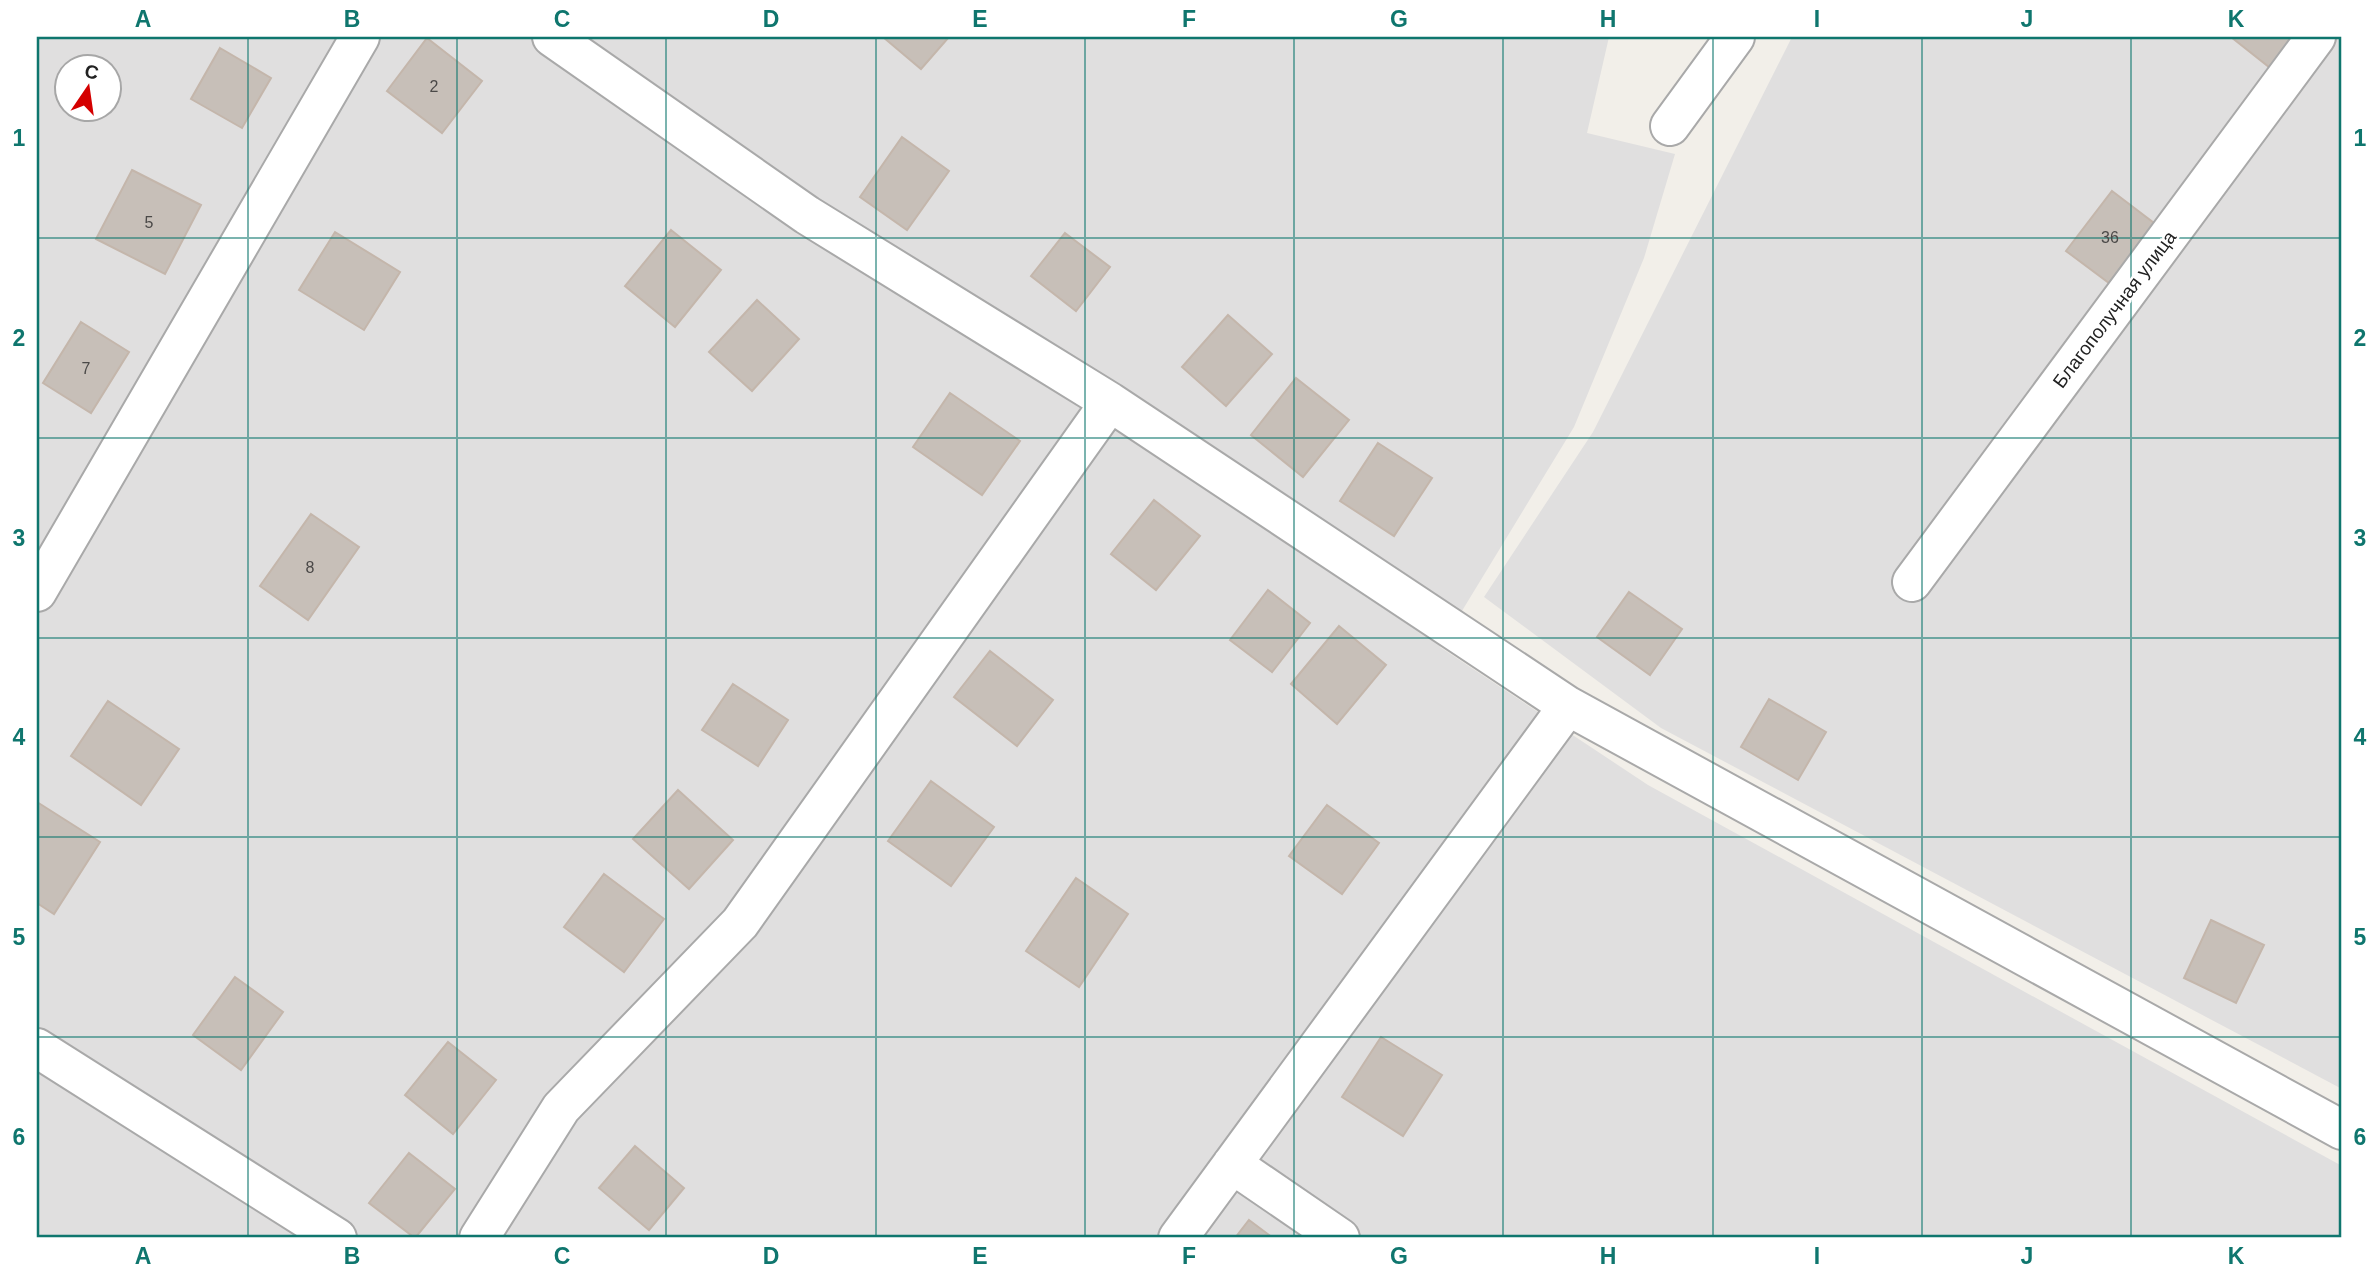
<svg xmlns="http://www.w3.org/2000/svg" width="2379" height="1275" font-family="Arial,sans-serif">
<rect width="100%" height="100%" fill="#f2efe9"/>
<path fill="#e0dfdf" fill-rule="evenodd" d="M37 37H1609L1587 133 1675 154 1644 258 1574 427 1440 647 1648 785 2342 1166V1238H37ZM66 66H108V108H66Z
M1792 37H2342V1089L1661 728 1484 597 1593 432Z"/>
<path fill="#c7bfb8" stroke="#c4b6ab" stroke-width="2" d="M883 37H949L921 69Z
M2231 37H2293L2269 67Z
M427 38 482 81 442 133 387 91Z
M220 48 271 78 242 128 191 99Z
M902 137 949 171 907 230 860 197Z
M132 170 201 205 165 274 96 239Z
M2112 191 2154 223 2109 283 2066 251Z
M671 230 721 270 675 327 625 286Z
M335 232 400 272 364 330 299 290Z
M1065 233 1110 267 1076 311 1031 276Z
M757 300 799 339 752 391 709 352Z
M1228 315 1272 354 1226 406 1182 367Z
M81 322 129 352 91 413 43 383Z
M1296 378 1349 420 1303 477 1251 435Z
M950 393 1020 441 982 495 913 447Z
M1378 443 1432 478 1394 536 1340 501Z
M1154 500 1200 536 1156 590 1111 554Z
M311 514 359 547 308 620 260 586Z
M1268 590 1310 623 1272 672 1230 640Z
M1629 592 1682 629 1650 675 1597 637Z
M1339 626 1386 665 1337 724 1291 684Z
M990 651 1053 700 1017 746 954 697Z
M733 684 788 720 758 766 702 730Z
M1769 699 1826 732 1798 780 1741 747Z
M108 701 179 749 141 805 71 756Z
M931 781 994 827 951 886 888 841Z
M678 790 733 840 689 889 633 839Z
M37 802 100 842 54 914 37 903Z
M1327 805 1379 843 1342 894 1289 856Z
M604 874 664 919 624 972 564 927Z
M1076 878 1128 914 1079 987 1026 951Z
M2211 920 2264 945 2236 1003 2184 978Z
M235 977 283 1012 241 1070 193 1035Z
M1381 1037 1442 1075 1403 1136 1342 1097Z
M448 1042 496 1080 453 1134 405 1095Z
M635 1146 684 1188 649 1230 599 1188Z
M409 1153 455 1189 415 1238 369 1203Z
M1249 1220 1273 1238H1235Z"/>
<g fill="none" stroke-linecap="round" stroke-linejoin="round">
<defs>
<path id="minor" d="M552 37 807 215 1110 402 1568 706 2342 1130
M1670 126 1735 37
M1912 582 2316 37
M37 592 360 37
M37 1048 337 1238
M1232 1164 1340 1238
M479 1238 561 1108 740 923 1110 402
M1178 1238 1568 706"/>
</defs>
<use href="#minor" stroke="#a9a9a9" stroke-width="42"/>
<use href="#minor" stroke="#fff" stroke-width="38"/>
</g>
<path fill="none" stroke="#0f766e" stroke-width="2" stroke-opacity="0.55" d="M248 37V1238M457 37V1238M666 37V1238M876 37V1238M1085 37V1238M1294 37V1238M1503 37V1238M1713 37V1238M1922 37V1238M2131 37V1238M37 238H2342M37 438H2342M37 638H2342M37 837H2342M37 1037H2342"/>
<g text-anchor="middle" stroke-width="5" stroke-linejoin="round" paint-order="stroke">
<g font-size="16" fill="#4b4948">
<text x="434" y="92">2</text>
<text x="149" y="228">5</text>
<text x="2110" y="243">36</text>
<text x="86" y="374">7</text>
<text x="310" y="573">8</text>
</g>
<g font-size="19" fill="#222" stroke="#fff">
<text transform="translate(2114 309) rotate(-53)" y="7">Благополучная улица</text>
</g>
</g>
<rect width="2379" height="1275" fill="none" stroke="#ffffff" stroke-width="77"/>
<g transform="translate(88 88) rotate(13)"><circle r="33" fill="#ffffff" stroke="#a7a7a7" stroke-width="2"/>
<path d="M0-5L12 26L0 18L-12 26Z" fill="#d40000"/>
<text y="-10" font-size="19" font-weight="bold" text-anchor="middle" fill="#222222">С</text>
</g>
<rect x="38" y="38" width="2302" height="1198" fill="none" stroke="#0f766e" stroke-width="2.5"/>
<g font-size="23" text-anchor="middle" font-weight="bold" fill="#0f766e">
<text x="143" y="27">A</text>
<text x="352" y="27">B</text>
<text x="562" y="27">C</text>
<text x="771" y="27">D</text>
<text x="980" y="27">E</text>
<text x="1189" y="27">F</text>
<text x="1399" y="27">G</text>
<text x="1608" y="27">H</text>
<text x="1817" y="27">I</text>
<text x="2027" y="27">J</text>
<text x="2236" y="27">K</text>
<text x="19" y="146">1</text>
<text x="2360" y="146">1</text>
<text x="19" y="346">2</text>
<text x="2360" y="346">2</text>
<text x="19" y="546">3</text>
<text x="2360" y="546">3</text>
<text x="19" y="745">4</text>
<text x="2360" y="745">4</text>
<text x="19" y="945">5</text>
<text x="2360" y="945">5</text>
<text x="19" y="1145">6</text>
<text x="2360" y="1145">6</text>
<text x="143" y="1264">A</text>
<text x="352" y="1264">B</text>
<text x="562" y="1264">C</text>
<text x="771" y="1264">D</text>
<text x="980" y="1264">E</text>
<text x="1189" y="1264">F</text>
<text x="1399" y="1264">G</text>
<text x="1608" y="1264">H</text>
<text x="1817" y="1264">I</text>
<text x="2027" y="1264">J</text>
<text x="2236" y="1264">K</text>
</g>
</svg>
